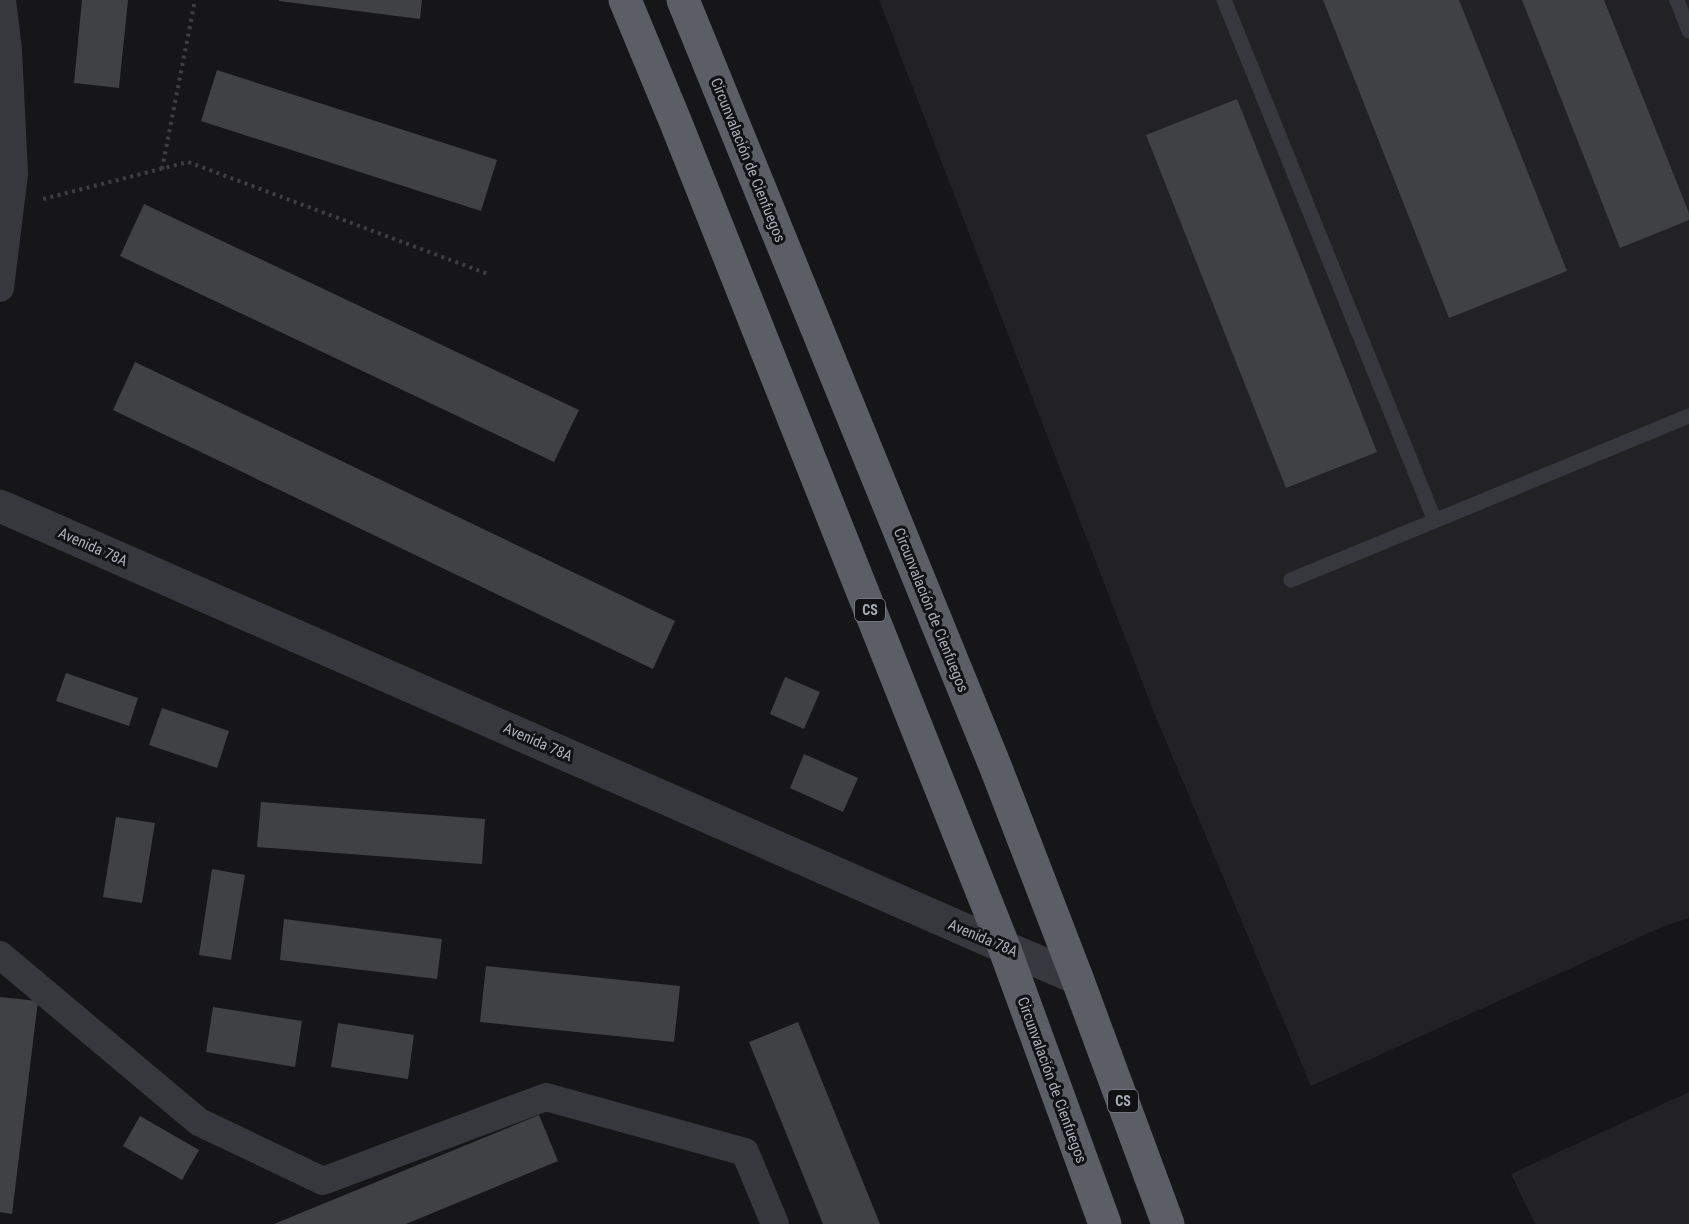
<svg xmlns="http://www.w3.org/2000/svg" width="1689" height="1224" font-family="'Roboto Condensed',sans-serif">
<rect width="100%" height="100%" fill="#161618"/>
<path fill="#222225" d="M879 0H1689V918L1664 926 1311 1086 1155 715Z
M1689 1092V1224H1535L1511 1174Z"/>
<path fill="#404145" d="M82 0H128L119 88 74 83Z
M279 0H422L420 19 279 1Z
M1323 0H1459L1567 271 1449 318Z
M1522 0H1604L1689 213V220L1620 248Z
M217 70 497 160 481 211 201 121Z
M1237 99 1377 452 1286 488 1146 135Z
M144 204 579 410 554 462 120 256Z
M135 362 675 621 653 669 113 410Z
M66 673 138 698 129 726 56 701Z
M785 677 820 692 804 729 770 714Z
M162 708 229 731 217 768 149 745Z
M804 754 858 778 843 812 790 788Z
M261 802 485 819 482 864 257 847Z
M116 817 155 823 142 903 103 897Z
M212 869 245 875 231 960 199 955Z
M284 919 442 939 437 979 280 960Z
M486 966 680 986 674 1042 480 1022Z
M0 997 38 1001 12 1214 0 1212Z
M213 1007 302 1021 295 1067 206 1052Z
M798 1022 880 1224H823L749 1042Z
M338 1023 414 1035 408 1079 331 1067Z
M539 1115 558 1161 406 1224H274Z
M140 1116 199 1150 182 1180 123 1146Z"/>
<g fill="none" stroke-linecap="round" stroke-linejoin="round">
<path stroke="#3d3f44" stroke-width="4" stroke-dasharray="3 4.5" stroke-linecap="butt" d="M162 169 195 0
M43 199 188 162 488 274"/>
<path stroke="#37383d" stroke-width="15" d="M1224 0 1435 521
M1677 0 1689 31
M1291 580 1689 416"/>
<path stroke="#37383d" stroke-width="28" d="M0 288 14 174 8 50 2 0
M0 955 199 1122 323 1181 546 1097 745 1152 775 1224"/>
<path stroke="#37383d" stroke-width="33" d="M0 506 1004 947 1077 978"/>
<path stroke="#5b5e65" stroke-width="33" d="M625 0 676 123 1004 947 1105 1224
M683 0 996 768 1077 978 1168 1224"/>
</g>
<g text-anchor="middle" stroke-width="6" stroke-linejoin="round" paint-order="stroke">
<g fill="#111113" stroke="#7b7e86" stroke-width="1.5">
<rect x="855" y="599" width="30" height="22" rx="4.5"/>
<rect x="1108" y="1090" width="30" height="22" rx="4.5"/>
</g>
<g font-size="14" font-weight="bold" fill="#a8adb8">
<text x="870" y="615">CS</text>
<text x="1123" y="1106">CS</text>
</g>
<g font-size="15" fill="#a8adb8" stroke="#111113">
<text transform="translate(748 160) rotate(68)" y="5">Circunvalación de Cienfuegos</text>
<text transform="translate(93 547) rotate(24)" y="5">Avenida 78A</text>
<text transform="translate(931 610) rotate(68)" y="5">Circunvalación de Cienfuegos</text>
<text transform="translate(538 742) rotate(24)" y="5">Avenida 78A</text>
<text transform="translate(983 938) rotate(23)" y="5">Avenida 78A</text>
<text transform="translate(1052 1080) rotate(70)" y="5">Circunvalación de Cienfuegos</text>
</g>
</g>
</svg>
